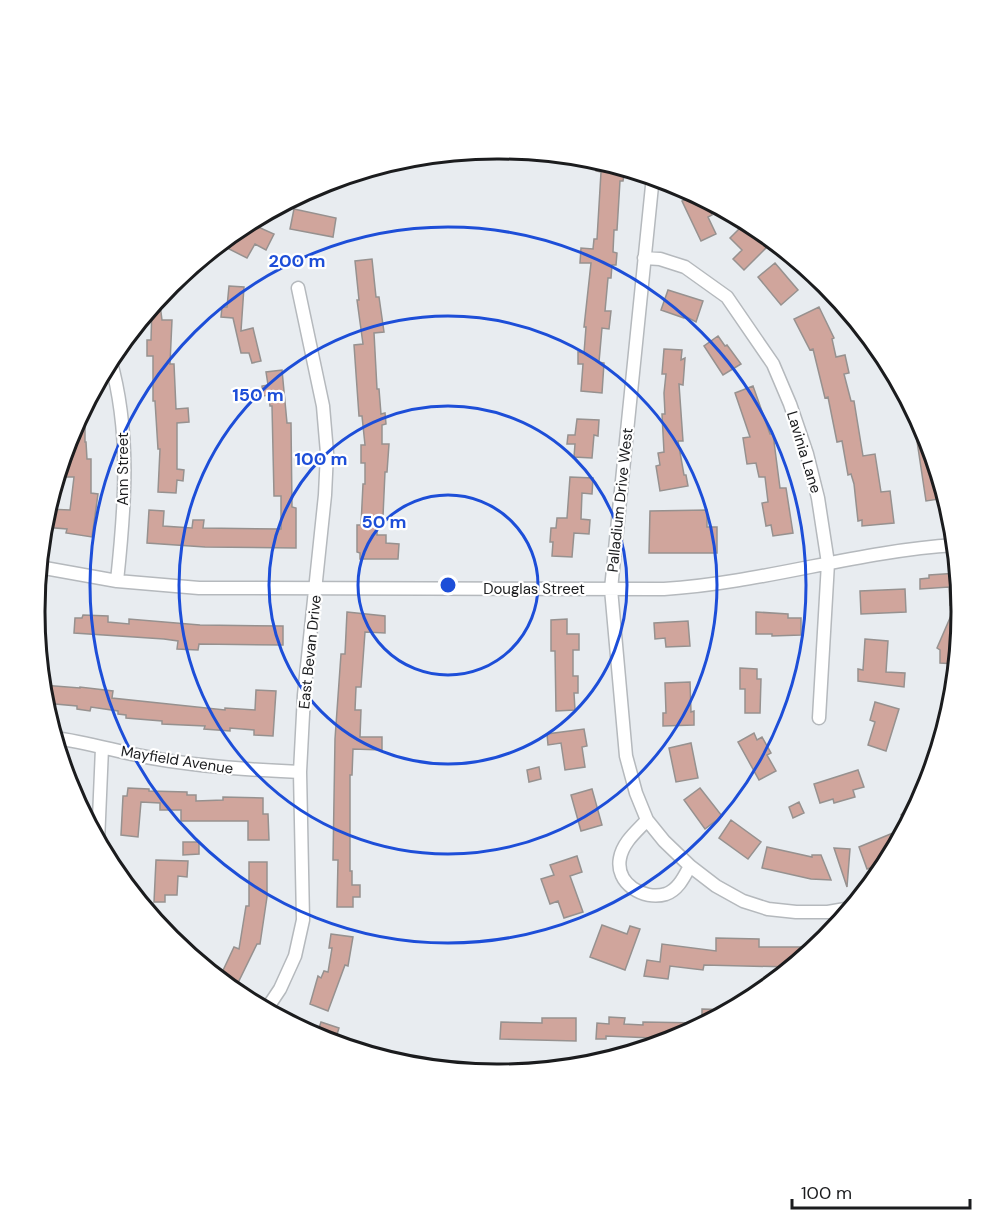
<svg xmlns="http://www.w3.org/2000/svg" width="996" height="1223" font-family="'DM Sans',sans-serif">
<rect width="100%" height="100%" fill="#e8ecf0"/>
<path fill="#d0a59c" stroke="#96918f" stroke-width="1.5" d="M597 161 625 168 623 181H620L617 230H614L613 252 617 253 616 265H612L611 278H608L605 311H611L609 329 602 328 599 362 604 363 602 393 581 391 583 364H578V352L584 353 586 327H584L591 263H580L581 248 593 249 594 239H597L601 172 596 171Z
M696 194 704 199 712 215 708 217 716 234 701 241 682 201Z
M294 209 336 218 333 237 290 229Z
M247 222 274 234 266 250 255 244 247 258 229 249 235 238 231 237 234 231Z
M742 226 747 231 751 227 769 245 744 270 733 259 742 250 730 238Z
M372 259 376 297H379L384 332 374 333 377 389H379L381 414 385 413 386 424 382 425V444H389L387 472H385L383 516 377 515V535H386V543L399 544 398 559H360V553L357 552V525H361L363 484H365V463H361V445H365L362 416H359L354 345 363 344 357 300H359L355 261Z
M775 263 798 290 781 305 758 277Z
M229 286 244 287 241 331 253 328 261 361 252 363 249 353H241L233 318 221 317 222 307H227Z
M668 290 703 301 696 322 685 316 684 318 661 310Z
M159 297 162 320H172L170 364H174L176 409 188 408 189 422 177 423V469L184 470 183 481 177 480 176 493 158 492 160 449H158L155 401H153V356H147V340H151L152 306Z
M819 307 834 338 832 339 836 357 845 355 849 373 844 374 851 401H854L863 456 875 454 881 492 890 491 894 523 862 526V520L858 521 854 484 851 474 848 475 842 441 837 442 828 397 825 398 813 349 810 350 794 319Z
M718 336 725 346 727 345 741 364 723 375 704 346Z
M664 349 682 350 681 360 685 358 683 385 679 384 683 441H678L684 475H686L688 486 660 491 656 466 660 465 658 453 664 452 662 414H665L664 393 666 374H662Z
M282 370 287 423H291L292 507 296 508V548L205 547 147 543 149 510 164 511 163 526 192 528 193 520H204L203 528 281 529V496H274L272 406H270L269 395 263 396 262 386 268 385 266 372Z
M753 386 770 434H773L780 488H786L793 533 773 536 771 525 766 526 762 503 768 502 765 477H759L756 463 747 464 743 438 750 437 735 393Z
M85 406V442H86L87 459H91V493L98 494 92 537 66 533 67 529 43 527 47 509 70 510 74 477H62V461L72 459 71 431Z
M577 419 599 420 598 436 594 435 592 458 574 457 575 444H567L568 435H575Z
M928 439 946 498 926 501 917 441Z
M570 477 593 478 592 494 582 493 581 519 590 520 589 534 574 533 572 557 552 556 553 542H550L551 528H556L557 518H567Z
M707 510V527H717V553H649L650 511Z
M958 573 962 612 956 664 940 663V650L937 648 956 604 950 605 949 587 920 589V579L929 578V575Z
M905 589 906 612 861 614 860 591Z
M347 612 385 616V633L365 632 361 687H356L355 710H361L360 737H382V750L353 749 352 775H350V871H352V885H360V897H353V907H337L338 860H333L335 739 341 654H345Z
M756 612 788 614V618H801V635L772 636V634H756Z
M83 615 108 616V622L129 624V619L200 625 283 626V645L199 644 198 650 177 649 178 641 164 639 74 633 75 618H82Z
M567 619V634H579V650H573V676H578V693H574L575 710 556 711 555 651H551V620Z
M688 621 690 646 666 647 665 638 655 639 654 623Z
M865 639 888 641 886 672 905 673 904 687 858 681V669L863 670Z
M740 668 757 669V679H761L760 713H745V689H740Z
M690 682 691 712 694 711V725L663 726V713H666L665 683Z
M42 685 80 688V687L113 691 112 698 225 710V708L255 710 256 690 276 691 273 736 254 735V730L230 728V731L204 729 205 726 162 724V721L126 718V715L118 714V711L91 707 90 711 77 709V706L44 703Z
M875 702 899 709 886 751 868 745 875 722 870 720Z
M584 729 587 746 582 747 585 767 565 770 561 743 548 745 547 734Z
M754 733 757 740 762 737 771 753 767 755 776 771 759 780 738 742Z
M691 743 698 778 676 782 669 748Z
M539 767 541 779 529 782 527 770Z
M858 770 864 787 853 790 855 797 834 803 833 799 820 803 814 784Z
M128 788 149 789V791L187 792V795H196V801L223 800V797L263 798V814H268L269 840H248V821H181V810H160V803L141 802 138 837 121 835 123 796H127Z
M700 788 722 816 705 829 684 800Z
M592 789 602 825 581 831 571 795Z
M919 794 922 796 909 822 901 815Z
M799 802 804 813 793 818 789 807Z
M731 820 761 842 748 859 719 838Z
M905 828 891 854 879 859 881 864 867 869 859 847Z
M183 842H199V854L183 855Z
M767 847 812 857V855H821L831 880 811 879 762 868Z
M834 848 850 849 847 887Z
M577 856 582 872 570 876 583 912 564 918 558 901 550 904 541 879 554 875 550 865Z
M156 860 188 861 187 877 178 876 177 895H165V902H154Z
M249 862H267V897L260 944H257L235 989 219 979 234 947 239 949 246 906H249Z
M602 925 627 934 630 926 640 929 625 970 590 957Z
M331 934 353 937 348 966 345 965 328 1011 310 1004 318 976 321 978 324 971 328 972 332 948H329Z
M716 938 759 939V947H808V954L791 967 704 965 703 970 670 966 668 979 644 976 647 960 660 962 662 944 716 951Z
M702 1009 731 1010 677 1039 606 1036V1039H596L597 1023 609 1024V1017L625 1018 624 1024 643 1025V1022L702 1023Z
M542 1018H576V1041L500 1039 501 1022 542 1023Z
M321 1022 339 1028 334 1044 316 1037Z"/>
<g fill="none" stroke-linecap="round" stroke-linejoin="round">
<defs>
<path id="street" d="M653 176 611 589 626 756 636 793 647 820 664 841 690 866 716 886 743 901 768 909 796 912H828L851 908
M644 258 660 259 685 267 727 297 773 364 790 404 807 454 818 498 828 563 819 718
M110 359C131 432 125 506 117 581
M39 567 117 581 199 588 664 589C762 583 857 551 955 545
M54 738C89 742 124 754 158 759 205 767 252 770 300 772
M647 820C637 831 623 842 620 858 615 883 643 901 666 894 678 890 684 877 690 866
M98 842 102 748
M266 1010 280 989 295 956 303 920 300 772 304 695 325 495 327 453 323 406 298 288"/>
</defs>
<use href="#street" stroke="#b5b9bd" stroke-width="15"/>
<use href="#street" stroke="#fff" stroke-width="12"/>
</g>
<g fill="none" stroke="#1d4ed8" stroke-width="3">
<circle cx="448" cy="585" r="90"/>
<circle cx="448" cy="585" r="179"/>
<circle cx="448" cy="585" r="269"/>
<circle cx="448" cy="585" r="358"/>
</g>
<g text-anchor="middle" stroke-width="4.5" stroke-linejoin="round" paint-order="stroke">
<g font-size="15" fill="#1b1c1e" stroke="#fff">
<text transform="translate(804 452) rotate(73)" y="5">Lavinia Lane</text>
<text transform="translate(123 469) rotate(-90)" y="5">Ann Street</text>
<text transform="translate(620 500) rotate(-84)" y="5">Palladium Drive West</text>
<text x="534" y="594">Douglas Street</text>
<text transform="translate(310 652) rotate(-84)" y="5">East Bevan Drive</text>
<text transform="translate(177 760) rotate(9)" y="5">Mayfield Avenue</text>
</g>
</g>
<path d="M0 0H996V1223H0ZM497 159H499A452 452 0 0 1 951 611V612A452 452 0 0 1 499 1064H497A452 452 0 0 1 45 612V611A452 452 0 0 1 497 159Z" fill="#fff" fill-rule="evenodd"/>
<path fill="none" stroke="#1b1c1e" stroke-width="3" d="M497 159H499A452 452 0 0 1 951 611V612A452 452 0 0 1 499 1064H497A452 452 0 0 1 45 612V611A452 452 0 0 1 497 159Z"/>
<circle cx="448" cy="585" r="9" fill="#1d4ed8" stroke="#fff" stroke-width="3"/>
<g font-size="18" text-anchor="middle" font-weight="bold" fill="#1d4ed8" stroke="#fff" stroke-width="4.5" stroke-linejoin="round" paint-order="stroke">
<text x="297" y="267">200 m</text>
<text x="258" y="401">150 m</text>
<text x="321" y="465">100 m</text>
<text x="384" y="528">50 m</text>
</g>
<path d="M792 1199v9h178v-9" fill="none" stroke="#1b1c1e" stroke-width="3"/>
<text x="801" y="1199" font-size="18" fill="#1b1c1e" stroke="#ffffff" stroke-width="4.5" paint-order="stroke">100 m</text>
</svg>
